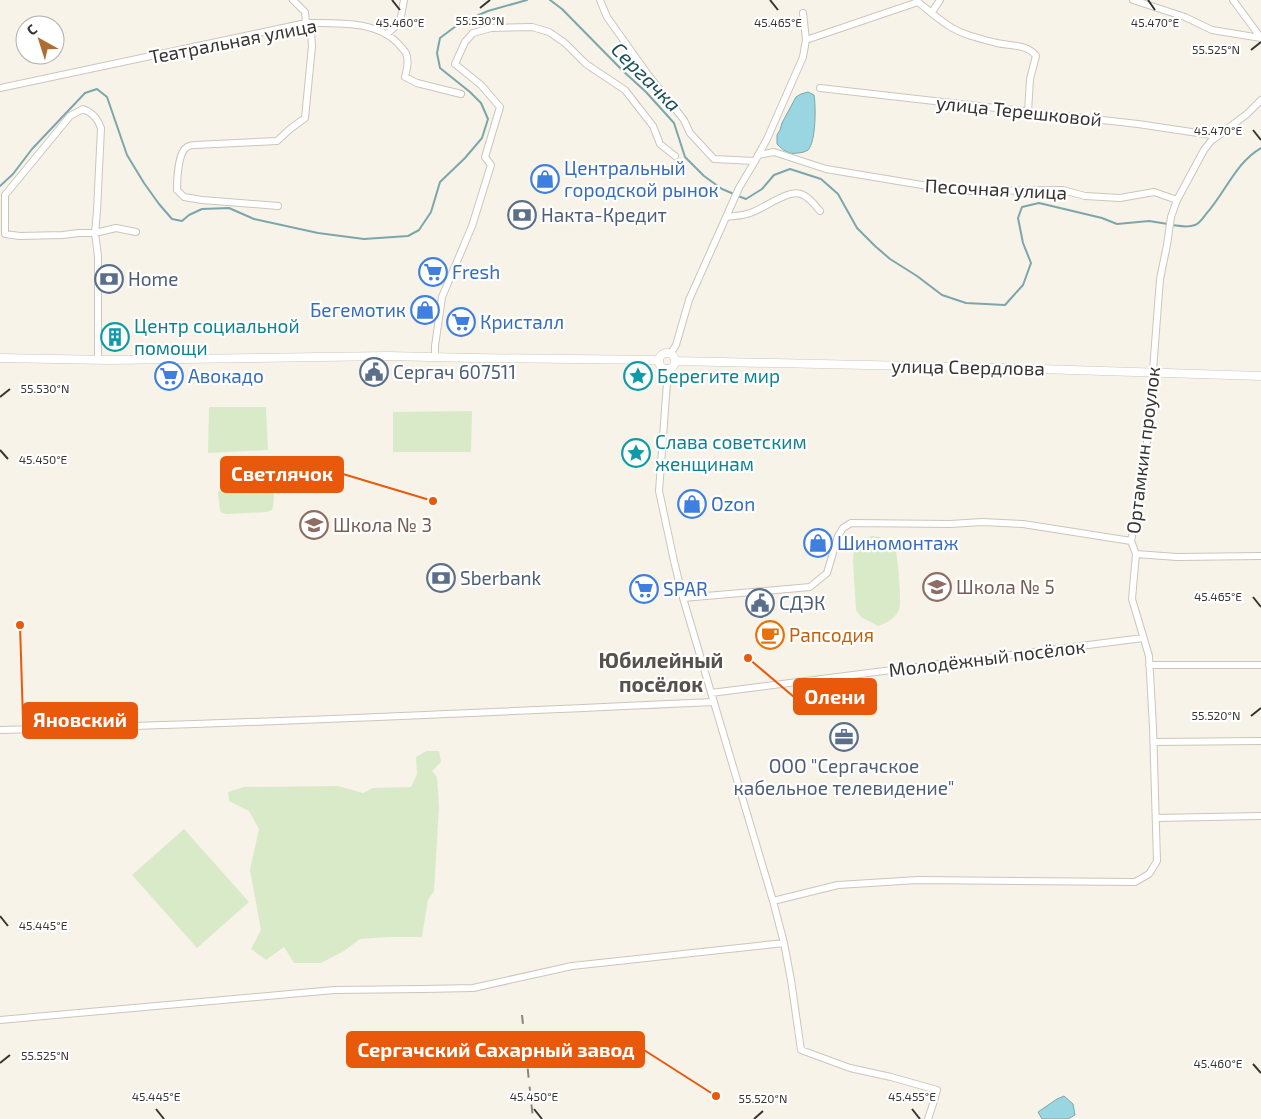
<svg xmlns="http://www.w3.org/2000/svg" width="1261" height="1119" font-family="'Exo 2',sans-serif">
<rect width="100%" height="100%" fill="#f8f3e8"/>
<path fill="#d9eac9" d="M209 407H266L268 450 208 453Z
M472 411 471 452H393V412Z
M269 484C270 485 271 485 272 486 275 490 274 506 272 510L267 512 227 514 222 513 220 511 218 493 219 490 223 487Z
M872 536C880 536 891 540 895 548 898 556 902 603 899 610 896 618 885 624 878 626L861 617 856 610 853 561 854 548 856 545 864 538Z
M426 751H439L441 762 432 771 437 777 439 807 434 891 428 900 422 937H389L360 939 344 951 321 963H294L284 947 266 960 251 949 261 930 250 870 259 829 249 811 229 801 228 792 244 787 338 786 363 793 373 788 411 787 417 774 416 757Z
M184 829 249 902 197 948 132 875Z"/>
<path fill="#99d6e1" stroke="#7ca6ac" d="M808 92 814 95C816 106 816 142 808 150 805 152 801 153 797 153 788 155 783 150 777 144V135L780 130 782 123 796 97 801 94Z
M1064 1096 1073 1104 1075 1115 1068 1119H1042L1038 1112 1057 1099Z"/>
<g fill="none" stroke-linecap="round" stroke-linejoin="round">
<path stroke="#7ca6ac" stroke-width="2" d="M550 0 562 9 623 71 646 92 674 123 685 157 704 176 722 189 734 194
M0 186 13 174 32 149 85 93 97 89 107 97 127 155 144 183 159 204 172 219 182 221 189 215 202 209 229 208 254 219 318 233 364 239 408 236 419 230 431 212 440 182 465 158 482 138 488 119 481 103 470 92 440 68 437 53 440 38 460 23 488 11 527 0
M738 196 746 199 762 189 774 175 790 169 821 179 838 194 857 228 875 246 890 259 917 276 942 295 966 303 1005 305 1023 285 1031 263 1023 243 1018 218 1022 207 1039 203 1102 218 1117 224 1149 221 1168 224
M1172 225C1180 226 1188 228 1195 225 1200 223 1203 218 1206 214 1225 193 1236 162 1261 148"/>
<defs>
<path id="minor" d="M600 0 607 17 649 76 684 120 690 133 714 159 755 161
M1133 0 1185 17 1212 30 1261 38
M1233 0 1261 38
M932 12 940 0
M387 34 400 22 404 0
M806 40 918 2C928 10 938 19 949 26 963 35 981 39 997 43 1010 46 1028 44 1036 56L1030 79 1028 112
M0 88 306 23C336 23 380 20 401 47 402 48 406 53 406 53 409 61 407 69 405 77L417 83 461 94
M820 88 1138 124 1218 136
M758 155 774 152 826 169 940 188 972 191 1063 190 1085 196 1120 198 1154 192 1177 200
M278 206 202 200 184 197 177 190C177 180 178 152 187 147 190 145 193 145 195 145L277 141 290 129 305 118 312 46 311 31 306 23 305 12 293 0
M727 217C734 216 742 216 750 213 764 209 790 187 803 195 810 198 815 205 820 211
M671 353 676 345 689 300 739 188 755 161 767 139 803 57 806 40 803 13
M435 357V346L442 297 472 226 491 165 485 157 500 107 481 85 455 64 465 42 473 33 491 28 532 27 549 32 565 43 586 64 625 90 653 126 660 144 675 156
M98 359V256L95 233 97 211 101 128C97 118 93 113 83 109L70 116 5 195V234L20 236 63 235 79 233H95L116 228 136 232
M668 369 659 491 674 561 683 598 773 901 784 943 791 980 801 1050 850 1068 891 1077 937 1090 933 1104 928 1119
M1136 554 1177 557 1261 556
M683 598 810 587 827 573 838 536 843 528 851 523 950 524 982 522 1023 524 1131 541
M1149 665H1261
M711 693 1143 638
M0 730C238 724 476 713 714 702
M1154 742 1261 741
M1156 818 1261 816
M773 901 838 885 918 880 1135 882 1149 874 1157 861 1153 727 1149 656 1132 599 1136 554 1131 541 1140 496 1148 435 1160 279 1167 245 1171 217 1177 200 1204 150 1211 141 1247 114 1261 100
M0 1020 334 990 423 989 473 988 572 966 784 943"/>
<path id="tertiary" d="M659 361a8 8 0 1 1 16 0a8 8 0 1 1-16 0Z
M0 358 109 360 388 356 474 358 658 360
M675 361 1006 368 1261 376"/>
</defs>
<use href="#minor" stroke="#cbc6bc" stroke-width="8"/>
<use href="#tertiary" stroke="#cbc6bc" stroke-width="9"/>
<use href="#minor" stroke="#fff" stroke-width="6"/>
<use href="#tertiary" stroke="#fff" stroke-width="8"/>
<path stroke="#89867f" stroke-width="2" stroke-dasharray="9 9" stroke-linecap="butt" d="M522 1015 533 1119"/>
</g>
<path fill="none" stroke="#373531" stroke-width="2" d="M392 0 400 10M770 0 778 10M1148 0 1155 10M480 8 490 0M1251 50 1261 42M1253 130 1261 140M0 397 10 389M0 450 8 459M1253 597 1261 607M1251 716 1261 708M0 916 8 926M0 1063 10 1055M1253 1064 1261 1073M156 1109 164 1119M534 1109 542 1119M912 1109 920 1119M754 1119 763 1111"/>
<defs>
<symbol id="shop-ring" viewBox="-11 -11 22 22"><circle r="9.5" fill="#fff" stroke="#3f7fe0" stroke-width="1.5"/><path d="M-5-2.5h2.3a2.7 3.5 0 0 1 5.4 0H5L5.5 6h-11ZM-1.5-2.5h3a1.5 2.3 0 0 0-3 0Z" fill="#3f7fe0"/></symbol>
<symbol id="bank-ring" viewBox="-11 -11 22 22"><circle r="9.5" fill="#fff" stroke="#5c6f8a" stroke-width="1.5"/><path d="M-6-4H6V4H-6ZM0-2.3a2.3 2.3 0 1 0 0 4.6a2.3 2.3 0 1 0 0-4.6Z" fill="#5c6f8a"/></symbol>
<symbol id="supermarket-ring" viewBox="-11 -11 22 22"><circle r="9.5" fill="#fff" stroke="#3f7fe0" stroke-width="1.5"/><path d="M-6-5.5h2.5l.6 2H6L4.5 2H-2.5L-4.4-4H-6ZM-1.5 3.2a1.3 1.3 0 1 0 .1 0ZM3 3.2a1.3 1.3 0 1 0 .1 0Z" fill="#3f7fe0"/></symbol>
<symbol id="building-ring" viewBox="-11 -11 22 22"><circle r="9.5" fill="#fff" stroke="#0f9aa8" stroke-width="1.5"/><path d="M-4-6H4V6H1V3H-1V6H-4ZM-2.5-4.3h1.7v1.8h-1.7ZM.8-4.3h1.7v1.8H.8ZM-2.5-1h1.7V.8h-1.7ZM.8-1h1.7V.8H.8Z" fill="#0f9aa8"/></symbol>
<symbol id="civic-ring" viewBox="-11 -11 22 22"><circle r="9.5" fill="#fff" stroke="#5c6f8a" stroke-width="1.5"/><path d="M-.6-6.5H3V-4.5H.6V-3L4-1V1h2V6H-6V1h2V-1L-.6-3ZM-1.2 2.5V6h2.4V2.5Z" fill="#5c6f8a"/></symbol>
<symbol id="sight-ring" viewBox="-11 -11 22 22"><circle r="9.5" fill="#fff" stroke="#0f9aa8" stroke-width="1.5"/><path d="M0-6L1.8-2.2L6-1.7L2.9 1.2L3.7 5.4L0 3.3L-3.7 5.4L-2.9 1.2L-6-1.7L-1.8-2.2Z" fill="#0f9aa8"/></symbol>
<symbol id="school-ring" viewBox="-11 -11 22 22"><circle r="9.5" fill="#fff" stroke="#8d6e63" stroke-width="1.5"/><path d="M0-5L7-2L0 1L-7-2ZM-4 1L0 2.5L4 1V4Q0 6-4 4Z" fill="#8d6e63"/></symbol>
<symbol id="cafe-ring" viewBox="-11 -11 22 22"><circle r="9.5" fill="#fff" stroke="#e8710a" stroke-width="1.5"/><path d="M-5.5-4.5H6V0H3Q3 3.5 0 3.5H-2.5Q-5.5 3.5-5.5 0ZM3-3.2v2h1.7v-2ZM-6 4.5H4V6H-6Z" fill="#e8710a"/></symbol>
<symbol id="office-ring" viewBox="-11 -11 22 22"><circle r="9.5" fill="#fff" stroke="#5c6f8a" stroke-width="1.5"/><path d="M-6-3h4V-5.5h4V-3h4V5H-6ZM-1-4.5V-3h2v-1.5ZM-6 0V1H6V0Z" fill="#5c6f8a"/></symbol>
</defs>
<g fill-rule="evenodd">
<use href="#shop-ring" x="529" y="163" width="32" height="32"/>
<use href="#bank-ring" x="506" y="199" width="32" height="32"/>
<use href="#supermarket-ring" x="417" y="256" width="32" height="32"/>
<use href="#bank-ring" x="93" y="263" width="32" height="32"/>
<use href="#shop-ring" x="409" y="294" width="32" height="32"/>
<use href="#supermarket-ring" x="445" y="306" width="32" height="32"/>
<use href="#building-ring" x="99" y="321" width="32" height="32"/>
<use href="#civic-ring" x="358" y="356" width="32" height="32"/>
<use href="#supermarket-ring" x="153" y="360" width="32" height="32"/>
<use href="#sight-ring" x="622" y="360" width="32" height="32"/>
<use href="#sight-ring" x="620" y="437" width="32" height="32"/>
<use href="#shop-ring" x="676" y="488" width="32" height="32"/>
<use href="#school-ring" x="298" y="509" width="32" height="32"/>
<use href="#shop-ring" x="802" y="527" width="32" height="32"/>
<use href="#bank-ring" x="425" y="562" width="32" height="32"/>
<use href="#school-ring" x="921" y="571" width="32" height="32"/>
<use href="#supermarket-ring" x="628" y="573" width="32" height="32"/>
<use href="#civic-ring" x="744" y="587" width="32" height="32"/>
<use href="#cafe-ring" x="754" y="619" width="32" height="32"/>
<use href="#office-ring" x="828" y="721" width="32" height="32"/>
</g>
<g text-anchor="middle" stroke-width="4.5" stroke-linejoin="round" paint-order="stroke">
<g font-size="19" fill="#373531" stroke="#fff">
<text transform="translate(233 41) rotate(-11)" y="7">Театральная улица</text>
<text transform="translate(1019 111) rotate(6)" y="7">улица Терешковой</text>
<text transform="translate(996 189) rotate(3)" y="7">Песочная улица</text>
<text transform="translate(968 367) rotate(1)" y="7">улица Свердлова</text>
<text transform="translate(1143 450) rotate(-83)" y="7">Ортамкин проулок</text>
<text transform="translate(987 658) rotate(-7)" y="7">Молодёжный посёлок</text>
</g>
<g font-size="19" fill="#366cbe" stroke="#fff" text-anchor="start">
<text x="564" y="175">Центральный<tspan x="564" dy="22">городской рынок</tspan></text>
<text x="452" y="279">Fresh</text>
<text x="406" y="317" text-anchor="end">Бегемотик</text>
<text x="480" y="329">Кристалл</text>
<text x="188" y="383">Авокадо</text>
<text x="711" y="511">Ozon</text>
<text x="837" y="550">Шиномонтаж</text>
<text x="663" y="596">SPAR</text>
</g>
<g font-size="19" fill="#4e5e75" stroke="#fff" text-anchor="start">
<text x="541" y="222">Накта-Кредит</text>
<text x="128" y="286">Home</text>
<text x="393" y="379">Сергач 607511</text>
<text x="460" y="585">Sberbank</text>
<text x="779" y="610">СДЭК</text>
<text x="844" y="773" text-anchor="middle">ООО "Сергачское<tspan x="844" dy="22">кабельное телевидение"</tspan></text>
</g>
<g font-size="19" fill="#0d838f" stroke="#fff" text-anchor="start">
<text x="134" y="333">Центр социальной<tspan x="134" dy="22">помощи</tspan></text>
<text x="657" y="383">Берегите мир</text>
<text x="655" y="449">Слава советским<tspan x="655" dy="22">женщинам</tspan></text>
</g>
<g font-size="19" fill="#785e54" stroke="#fff" text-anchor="start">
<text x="333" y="532">Школа № 3</text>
<text x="956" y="594">Школа № 5</text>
</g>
<g font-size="19" fill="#c56008" stroke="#fff" text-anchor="start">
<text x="789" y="642">Рапсодия</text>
</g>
<g font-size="20" font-style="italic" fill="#184e56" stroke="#fff">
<text transform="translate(646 77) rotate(45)" y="7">Сергачка</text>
</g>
<g font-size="21" font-weight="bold" fill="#57524a" stroke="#fff">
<text x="661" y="668">Юбилейный<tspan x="661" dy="24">посёлок</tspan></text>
</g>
</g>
<g font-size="12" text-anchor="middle" fill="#373531" stroke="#fff" stroke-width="4.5" stroke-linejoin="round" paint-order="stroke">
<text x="480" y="25">55.530°N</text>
<text x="400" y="27">45.460°E</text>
<text x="778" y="27">45.465°E</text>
<text x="1155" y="27">45.470°E</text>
<text x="1216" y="54">55.525°N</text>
<text x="1218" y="135">45.470°E</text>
<text x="45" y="393">55.530°N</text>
<text x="43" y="464">45.450°E</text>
<text x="1218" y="601">45.465°E</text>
<text x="1216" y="720">55.520°N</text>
<text x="43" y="930">45.445°E</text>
<text x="45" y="1060">55.525°N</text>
<text x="1218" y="1068">45.460°E</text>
<text x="156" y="1101">45.445°E</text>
<text x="534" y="1101">45.450°E</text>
<text x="912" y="1101">45.455°E</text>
<text x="763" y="1103">55.520°N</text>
</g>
<path fill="none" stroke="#e8590c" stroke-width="2" d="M433 501L343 474M748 658L794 697M20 625L23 720M716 1096L644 1050"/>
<g fill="#e8590c" stroke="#fff" stroke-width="2">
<circle cx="433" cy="501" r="5"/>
<circle cx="748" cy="658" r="5"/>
<circle cx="20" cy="625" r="5"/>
<circle cx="716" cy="1096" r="5"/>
</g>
<g fill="#e8590c" stroke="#e8590c" stroke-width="2">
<rect x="221" y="457" width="122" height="35" rx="5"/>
<rect x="794" y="679" width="82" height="35" rx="5"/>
<rect x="23" y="703" width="114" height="35" rx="5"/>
<rect x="347" y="1032" width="297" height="35" rx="5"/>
</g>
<g font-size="20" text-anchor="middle" font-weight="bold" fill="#fff">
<text x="282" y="481">Светлячок</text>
<text x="835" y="704">Олени</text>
<text x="80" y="727">Яновский</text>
<text x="496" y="1057">Сергачский Сахарный завод</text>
</g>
<g transform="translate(40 40) rotate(321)"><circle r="24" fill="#ffffff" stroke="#afaead"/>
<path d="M0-4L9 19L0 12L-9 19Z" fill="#ad6e34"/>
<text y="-8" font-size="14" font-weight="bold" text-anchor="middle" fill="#373531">С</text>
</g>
</svg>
